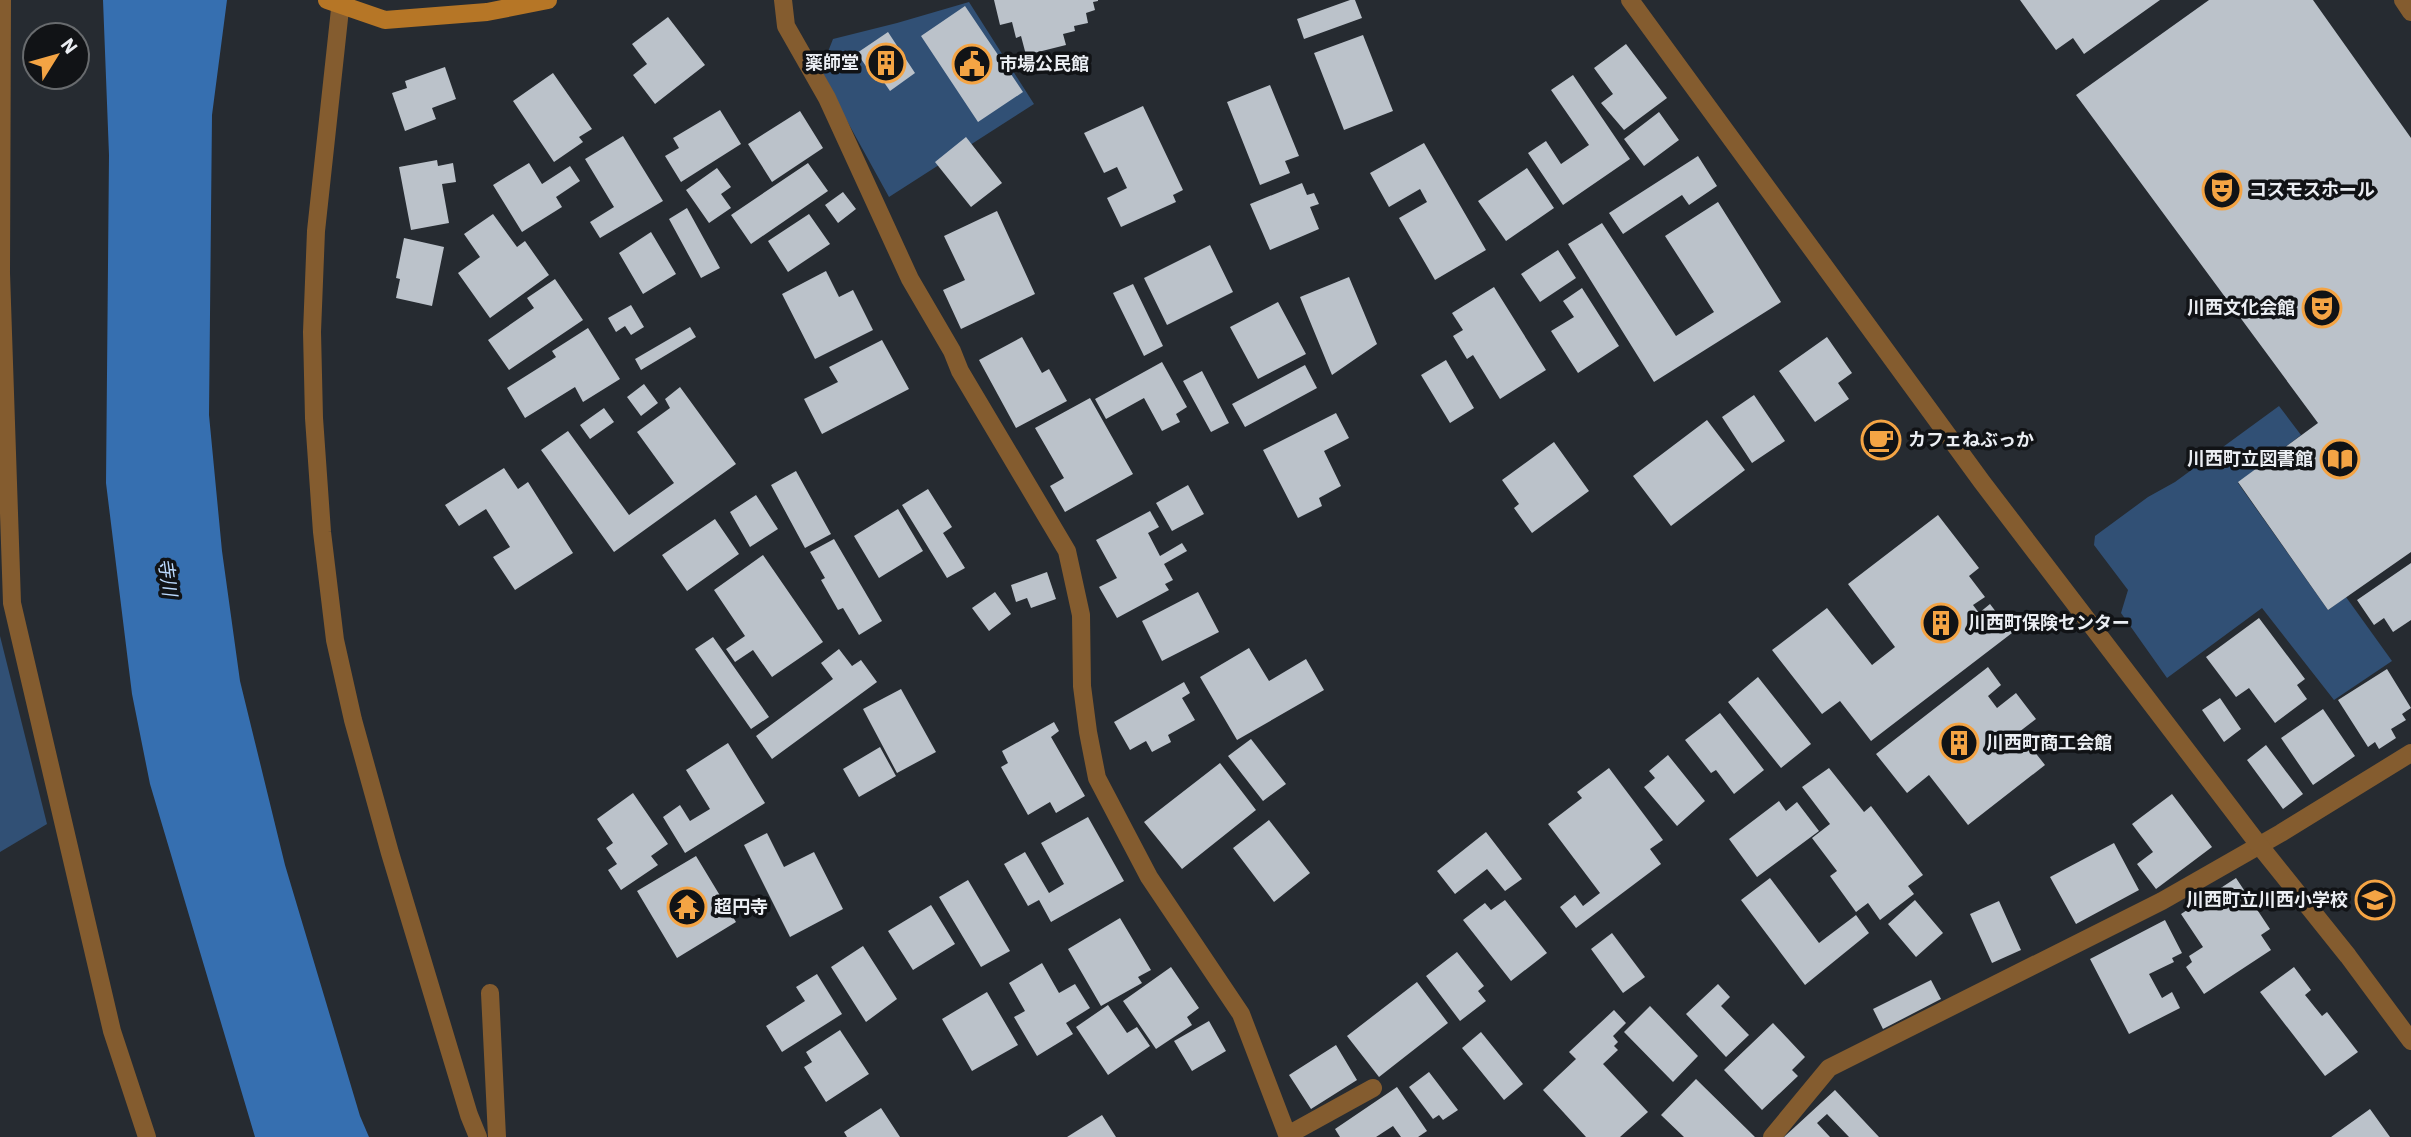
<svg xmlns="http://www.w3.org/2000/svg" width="2411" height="1137" font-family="'IBM Plex Sans','Noto Sans JP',sans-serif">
<rect width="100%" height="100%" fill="#262b31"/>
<path fill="#315075" d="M969 2 1034 104 889 197 820 72 833 39 897 23Z
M2279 406 2301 435 2238 483 2328 610 2346 597 2392 661 2334 700 2262 608 2167 678 2121 613 2128 590 2094 545 2095 536 2148 497 2175 482Z
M0 636 47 824 0 852Z"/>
<path fill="#366fb0" d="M103 0H227L212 115 209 415 222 551 240 681 285 865 360 1116 369 1137H255L150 784 132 694 106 483 109 155Z"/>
<path fill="#bbc2ca" d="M994 0H1098V1L1093 2 1095 10 1086 13 1088 23 1074 26 1075 31 1063 34 1066 45 1026 55 1021 36 1016 38 1012 22 1000 25Z
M1350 0H1355L1362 18 1304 39 1297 19Z
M2020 0H2160L2084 54 2073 38 2056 50Z
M2209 0H2313L2411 138V552L2328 610 2238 482 2318 423 2076 95Z
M965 6 1023 92 978 122 921 36Z
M668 17 705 65 655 104 633 75 647 64 632 44Z
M888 32 915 73 890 91 881 78 876 81 857 53Z
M1363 35 1393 111 1344 130 1314 53Z
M1626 44 1667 98 1624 130 1601 103 1613 94 1594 68Z
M445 67 456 99 432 108 436 119 405 131 392 93 407 88 405 81Z
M553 73 592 129 579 137 583 142 554 162 513 101Z
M1573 75 1630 159 1563 205 1528 153 1546 141 1561 164 1589 145 1551 90Z
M1270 85 1299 156 1285 161 1290 173 1260 185 1227 102Z
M1143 106 1183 190 1173 195 1176 202 1121 227 1107 198 1127 188 1117 167 1104 173 1084 133Z
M720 110 741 144 681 182 665 156 679 148 673 138Z
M800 111 823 148 772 182 748 144Z
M1659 112 1679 140 1644 166 1624 139Z
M623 136 663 201 600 238 590 222 614 207 585 159Z
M966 137 1002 183 971 207 935 162Z
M1424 143 1486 250 1435 280 1399 218 1427 202 1420 189 1389 207 1370 173Z
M1698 156 1717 186 1689 205 1682 195 1623 234 1609 213Z
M437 160 438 166 453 163 456 182 442 184 449 223 411 230 399 167Z
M529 163 542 184 570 166 580 181 556 197 562 207 522 232 493 185Z
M808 163 828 191 751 244 731 215Z
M717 168 731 187 721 194 731 208 709 223 686 190Z
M1527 168 1554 208 1506 241 1478 201Z
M1302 183 1307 195 1314 193 1319 204 1310 207 1319 229 1270 250 1250 204Z
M843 192 856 209 838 223 825 205Z
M1718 202 1781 302 1654 382 1568 244 1602 223 1676 336 1714 312 1665 236Z
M687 208 720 268 701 278 669 219Z
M997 211 1035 294 961 329 943 290 965 280 944 236Z
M493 214 517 247 525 241 549 275 490 318 458 273 480 257 464 234Z
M809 214 830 244 788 272 768 241Z
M651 232 676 274 643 294 619 253Z
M404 238 444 247 432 306 396 298 400 279 396 278Z
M1210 245 1233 292 1167 325 1144 278Z
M1558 250 1576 278 1540 302 1521 274Z
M826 271 839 297 853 290 873 330 815 359 782 294Z
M1349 277 1377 344 1332 375 1300 297Z
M555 279 583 320 509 370 488 340 534 308 527 298Z
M1133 284 1163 346 1144 356 1113 293Z
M1494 287 1546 370 1500 399 1473 355 1467 359 1453 336 1463 330 1452 313Z
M1582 288 1619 346 1578 373 1551 331 1574 317 1563 301Z
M1278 302 1306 354 1258 379 1230 327Z
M631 305 644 327 631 335 625 326 616 332 608 318Z
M690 327 696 337 641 370 635 359Z
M588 328 620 379 583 402 575 387 525 418 507 388 556 357 552 351Z
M1022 337 1042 373 1049 369 1067 401 1016 428 979 360Z
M1827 337 1852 373 1838 383 1849 399 1815 422 1779 371Z
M882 340 909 389 822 434 804 399 838 382 829 367Z
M1446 360 1474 408 1450 423 1421 375Z
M1162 362 1187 407 1176 414 1180 422 1162 431 1144 398 1106 419 1095 399Z
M1305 365 1317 388 1245 427 1232 404Z
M1202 371 1229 423 1211 432 1183 381Z
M644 384 658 403 641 416 627 397Z
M680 387 736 464 614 552 541 450 568 431 629 515 674 483 637 432 670 408 665 399Z
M1754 395 1785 441 1752 463 1722 417Z
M1090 398 1133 474 1065 512 1050 486 1064 478 1035 428Z
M604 408 614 422 590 439 580 425Z
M1336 413 1349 438 1324 451 1341 486 1319 498 1322 506 1298 518 1263 450Z
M1707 420 1745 470 1671 526 1633 476Z
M1554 442 1589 491 1532 533 1514 508 1519 504 1502 480Z
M504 468 518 489 528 482 573 553 515 590 493 557 510 547 486 509 459 526 445 505Z
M796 471 831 534 805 548 771 485Z
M1188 485 1204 514 1172 531 1156 503Z
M928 489 952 527 943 533 965 568 947 578 902 505Z
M756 495 778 529 750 547 730 512Z
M898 509 923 551 879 578 854 536Z
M1150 511 1159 527 1148 533 1160 556 1182 543 1187 551 1164 564 1173 580 1165 584 1169 590 1117 618 1099 587 1117 578 1096 540Z
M1938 515 1979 568 1969 576 1985 597 1973 605 1979 613 1990 604 2012 633 1871 741 1840 701 1822 714 1772 650 1827 608 1872 665 1895 647 1848 584Z
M715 519 739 554 687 591 662 555Z
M834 539 882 621 859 635 843 608 838 610 821 580 825 578 810 552Z
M763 555 823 642 772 677 753 650 735 662 726 649 745 636 714 590Z
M2411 563V620L2393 632 2384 618 2374 625 2357 600Z
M1047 572 1056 599 1031 608 1027 598 1016 602 1011 585Z
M995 592 1011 614 989 631 972 608Z
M1198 592 1219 632 1162 661 1142 621Z
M2259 618 2305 679 2297 685 2307 699 2275 723 2249 688 2236 697 2206 657Z
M713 637 769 717 751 729 695 649Z
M1249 648 1269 681 1306 659 1324 690 1237 740 1200 677Z
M839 649 852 666 861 660 877 682 772 759 756 736 833 679 821 663Z
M1988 667 2001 685 1988 696 1997 708 2016 693 2036 719 2019 732 2045 765 1968 825 1929 775 1907 793 1876 754Z
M2387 669 2411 708 2402 714 2406 720 2391 729 2396 738 2379 749 2375 742 2368 747 2338 700Z
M1758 677 1811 744 1781 768 1728 702Z
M1184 682 1190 693 1182 698 1195 720 1168 735 1171 742 1152 752 1146 741 1130 750 1114 722Z
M901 689 936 752 897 773 863 709Z
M2220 698 2241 729 2224 742 2202 710Z
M2323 709 2355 756 2313 785 2281 738Z
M1720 713 1764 770 1734 794 1716 770 1711 773 1685 740Z
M1054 722 1059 731 1051 737 1085 796 1056 813 1050 802 1028 815 1001 767 1008 763 1002 751Z
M1251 739 1286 784 1263 801 1228 756Z
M728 743 765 803 685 853 663 817 680 805 690 821 710 809 686 770Z
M2266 745 2303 794 2283 809 2247 760Z
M880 747 896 776 859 797 843 769Z
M1668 755 1705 801 1677 826 1644 787 1655 778 1649 771Z
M1220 763 1256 810 1182 869 1144 822Z
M1609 768 1663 840 1650 849 1661 864 1576 928 1560 907 1575 895 1583 906 1600 893 1548 824 1582 798 1577 792Z
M1829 768 1864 812 1871 806 1923 875 1908 886 1914 894 1880 920 1868 903 1856 912 1830 876 1837 871 1812 838 1830 824 1802 787Z
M633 793 668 844 651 856 658 865 621 890 608 870 617 864 606 848 613 843 597 819Z
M2172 794 2212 847 2156 889 2137 864 2153 852 2132 824Z
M1779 801 1786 811 1797 802 1819 831 1757 877 1729 839Z
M1088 817 1124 881 1051 922 1039 900 1028 906 1004 864 1025 852 1049 893 1064 884 1041 843Z
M1269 820 1310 873 1274 902 1233 848Z
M1486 832 1522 879 1505 891 1487 869 1455 894 1437 871Z
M767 833 784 867 814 852 843 909 790 937 744 845Z
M2114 843 2139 890 2076 924 2050 877Z
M696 856 736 922 677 958 637 891Z
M1770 878 1819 943 1856 915 1869 933 1805 985 1741 900Z
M2236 878 2270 929 2261 935 2271 950 2204 994 2186 967 2192 962 2189 956 2203 947 2181 914Z
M968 880 1010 951 981 967 939 897Z
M1505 900 1547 953 1511 981 1463 920 1485 903 1491 910Z
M1915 900 1943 933 1916 957 1888 924Z
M1999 901 2021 950 1992 963 1970 914Z
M931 905 955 944 913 970 888 931Z
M1120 918 1151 970 1138 977 1142 983 1101 1006 1068 949Z
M2165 920 2182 953 2172 958 2174 962 2149 974 2162 998 2172 992 2180 1008 2129 1034 2090 959Z
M1612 933 1645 977 1623 993 1591 949Z
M863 946 897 999 866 1022 831 967Z
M1457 952 1484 986 1478 991 1486 1001 1460 1021 1426 976Z
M1042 963 1059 993 1075 984 1090 1008 1066 1023 1073 1034 1037 1056 1014 1017 1025 1011 1009 983Z
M1171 967 1199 1008 1187 1017 1192 1025 1156 1049 1123 1001Z
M2294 967 2311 990 2305 995 2322 1016 2327 1012 2358 1052 2325 1076 2260 992Z
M817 974 842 1014 782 1052 766 1026 805 1001 796 987Z
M1931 980 1941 999 1883 1029 1873 1009Z
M1417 982 1448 1023 1379 1077 1347 1036Z
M1718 984 1730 997 1721 1006 1749 1035 1726 1057 1686 1014Z
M987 992 1018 1045 972 1071 942 1019Z
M1108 1005 1127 1033 1137 1027 1150 1046 1108 1075 1076 1027Z
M1650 1006 1698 1056 1673 1082 1624 1032Z
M1614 1010 1626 1023 1613 1036 1618 1042 1614 1046 1618 1050 1603 1064 1648 1112 1620 1137H1586L1543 1090 1576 1059 1569 1052Z
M1209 1021 1226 1051 1192 1071 1174 1041Z
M1773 1023 1805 1057 1792 1070 1798 1076 1762 1110 1724 1070Z
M840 1030 869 1074 826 1102 804 1067 812 1062 806 1052Z
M1481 1032 1523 1084 1504 1100 1462 1048Z
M1336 1045 1357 1080 1311 1109 1289 1075Z
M1429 1072 1458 1110 1443 1120 1439 1115 1433 1119 1409 1087Z
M1696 1079 1755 1137H1684L1661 1115Z
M1397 1087 1427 1131 1418 1137H1401L1393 1126 1376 1137H1340L1335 1129Z
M1835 1090 1879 1137H1849L1827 1114 1817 1123 1830 1137H1784Z
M881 1108 900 1137H847L844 1132Z
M2370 1109 2390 1137H2331Z
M1102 1115 1116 1137H1067Z"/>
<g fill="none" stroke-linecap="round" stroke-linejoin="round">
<path stroke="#845c2f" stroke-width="18" d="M2 0 1 273 12 603 112 1031 147 1137
M341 0 316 231 312 332 314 418 322 532 335 640 353 720 390 853 469 1115 478 1137
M783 0 786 26 827 98 910 279 952 351 960 371 1067 551 1081 615 1082 686 1088 732 1097 778 1149 877 1241 1014 1288 1137
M2403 0 2411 12
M490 993 497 1137
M1288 1135 1373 1088
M1772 1137 1829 1068 2162 901 2281 833 2411 753"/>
<path stroke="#845c2f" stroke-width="18" d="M1630 0 1982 482 2259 845 2348 956 2411 1041"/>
<path stroke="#b67626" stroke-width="18" d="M327 0 385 20 487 12 548 0"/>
</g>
<defs>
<symbol id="building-ring" viewBox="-11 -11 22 22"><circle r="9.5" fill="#111316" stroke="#f4a444" stroke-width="1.5"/><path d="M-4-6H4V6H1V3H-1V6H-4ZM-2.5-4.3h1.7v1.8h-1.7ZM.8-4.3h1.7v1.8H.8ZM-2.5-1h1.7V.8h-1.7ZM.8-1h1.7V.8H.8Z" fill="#f4a444"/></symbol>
<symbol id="civic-ring" viewBox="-11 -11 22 22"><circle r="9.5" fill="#111316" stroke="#f4a444" stroke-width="1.5"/><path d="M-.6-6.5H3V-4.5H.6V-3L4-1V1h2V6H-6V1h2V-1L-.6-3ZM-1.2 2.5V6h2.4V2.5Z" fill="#f4a444"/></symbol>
<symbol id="theatre-ring" viewBox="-11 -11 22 22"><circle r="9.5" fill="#111316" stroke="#f4a444" stroke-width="1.5"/><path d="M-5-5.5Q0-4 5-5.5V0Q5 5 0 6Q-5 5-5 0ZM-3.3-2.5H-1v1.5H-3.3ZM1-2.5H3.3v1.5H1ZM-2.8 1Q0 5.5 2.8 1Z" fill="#f4a444"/></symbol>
<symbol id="cafe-ring" viewBox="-11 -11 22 22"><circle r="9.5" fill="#111316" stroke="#f4a444" stroke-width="1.5"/><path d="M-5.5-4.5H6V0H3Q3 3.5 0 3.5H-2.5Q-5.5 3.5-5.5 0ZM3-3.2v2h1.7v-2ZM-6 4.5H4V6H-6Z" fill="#f4a444"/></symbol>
<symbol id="library-ring" viewBox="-11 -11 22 22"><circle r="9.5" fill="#111316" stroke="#f4a444" stroke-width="1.5"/><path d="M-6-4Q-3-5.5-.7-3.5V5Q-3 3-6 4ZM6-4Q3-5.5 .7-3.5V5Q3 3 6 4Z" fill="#f4a444"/></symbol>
<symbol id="school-ring" viewBox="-11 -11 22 22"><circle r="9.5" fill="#111316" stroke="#f4a444" stroke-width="1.5"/><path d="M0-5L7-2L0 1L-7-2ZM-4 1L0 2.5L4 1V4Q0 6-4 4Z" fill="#f4a444"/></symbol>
<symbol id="temple-ring" viewBox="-11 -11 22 22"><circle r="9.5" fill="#111316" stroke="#f4a444" stroke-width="1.5"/><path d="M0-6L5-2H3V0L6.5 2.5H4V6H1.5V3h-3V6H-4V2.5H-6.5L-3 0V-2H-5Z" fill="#f4a444"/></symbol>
</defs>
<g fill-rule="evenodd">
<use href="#building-ring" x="864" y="41" width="44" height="44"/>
<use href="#civic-ring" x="950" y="42" width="44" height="44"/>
<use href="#theatre-ring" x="2200" y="168" width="44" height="44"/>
<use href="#theatre-ring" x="2300" y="286" width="44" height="44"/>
<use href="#cafe-ring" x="1859" y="418" width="44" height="44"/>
<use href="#library-ring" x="2318" y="437" width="44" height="44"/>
<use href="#building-ring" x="1919" y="601" width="44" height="44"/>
<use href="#building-ring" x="1937" y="721" width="44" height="44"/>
<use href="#school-ring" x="2353" y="878" width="44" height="44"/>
<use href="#temple-ring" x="665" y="885" width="44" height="44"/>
</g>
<g text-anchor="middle" stroke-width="7" stroke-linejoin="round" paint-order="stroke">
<g font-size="18" font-weight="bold" fill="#ebeef3" stroke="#111316" text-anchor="start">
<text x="859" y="69" text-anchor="end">薬師堂</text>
<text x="999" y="70">市場公民館</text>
<text x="2249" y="196">コスモスホール</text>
<text x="2295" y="314" text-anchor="end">川西文化会館</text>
<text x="1908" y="446">カフェねぶっか</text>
<text x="2313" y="465" text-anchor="end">川西町立図書館</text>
<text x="1968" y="629">川西町保険センター</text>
<text x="1986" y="749">川西町商工会館</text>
<text x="2348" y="906" text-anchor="end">川西町立川西小学校</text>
<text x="714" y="913">超円寺</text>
</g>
<g font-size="19" font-style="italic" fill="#bcdafe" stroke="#111316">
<text transform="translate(168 577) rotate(82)" y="7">寺川</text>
</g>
</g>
<g transform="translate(56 56) rotate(53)"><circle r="33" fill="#111316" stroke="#686b6e" stroke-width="2"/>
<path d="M0-5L12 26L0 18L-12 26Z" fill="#f4a444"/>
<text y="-10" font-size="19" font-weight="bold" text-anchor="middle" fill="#ebeef3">N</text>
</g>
</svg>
